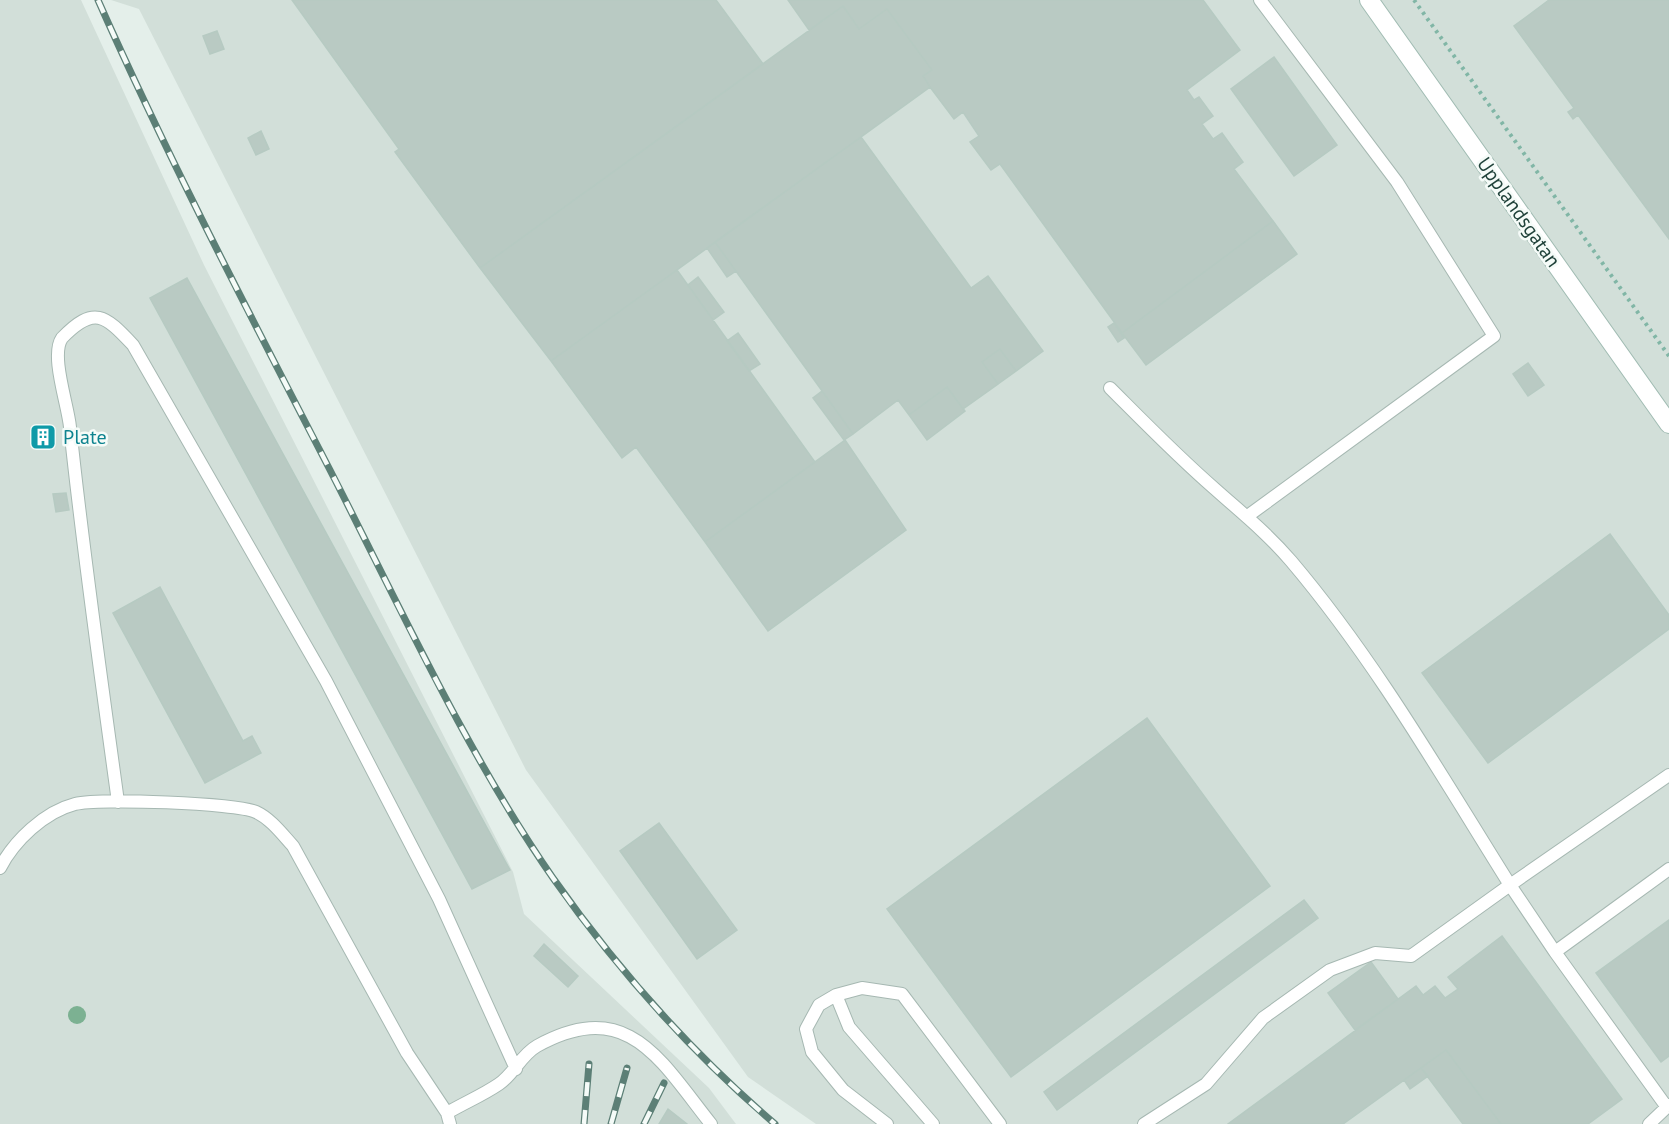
<svg xmlns="http://www.w3.org/2000/svg" width="1669" height="1124" font-family="'PT Sans',sans-serif">
<rect width="100%" height="100%" fill="#e4efea"/>
<path fill="#d2dfd9" d="M0 0H81L204 265 513 872 524 914 709 1088 736 1124H0Z
M111 0H1669V1124H816L748 1077 526 770 139 9Z"/>
<path fill="#b9cac3" stroke="#b6cac2" stroke-width="1.5" d="M292 0H716L763 64 480 268 395 152 399 149Z
M788 0H1203L1240 50 1187 90 1194 100 1199 97 1213 116 1202 124 1213 139 1222 133 1243 162 1234 169 1273 221 1122 333 1000 164 991 170 970 142 979 136 963 112 954 119 930 87 923 76 932 70 887 9 859 29 843 6 809 30Z
M1549 0H1669V239L1578 115 1573 119 1568 112 1574 108 1514 26Z
M843 6 859 29 887 9 932 70 923 76 930 87 551 361 480 268Z
M217 31 224 49 210 54 203 36Z
M1274 57 1337 145 1294 176 1231 89Z
M261 131 269 149 256 155 248 138Z
M861 137 971 288 988 276 1043 351 1016 371 1000 349 982 362 998 384 963 409 947 387 909 415 898 400 853 434 715 242Z
M1273 221 1297 254 1146 365 1122 333Z
M715 242 736 271 727 277 707 248Z
M677 270 815 462 705 542 636 447 622 458 551 361Z
M698 277 724 312 713 320 688 285Z
M187 278 510 870 472 889 150 298Z
M1114 323 1124 338 1118 342 1108 327Z
M738 333 760 364 749 371 727 341Z
M1000 349 1016 371 998 384 982 362Z
M1528 363 1544 385 1528 396 1513 374Z
M947 387 965 411 927 440 909 415Z
M822 391 853 434 844 440 813 398Z
M49 431 50 443H38L37 432Z
M845 440 906 530 768 631 705 542Z
M66 493 69 510 56 512 53 494Z
M1610 534 1669 615V629L1488 763 1422 673Z
M160 587 243 741 252 736 261 753 205 783 113 613Z
M1147 718 1270 886 1011 1077 887 909Z
M659 823 737 930 697 959 620 851Z
M1304 900 1318 918 1057 1110 1044 1092Z
M1669 920V1056L1661 1062 1596 973Z
M1502 936 1622 1099 1588 1124H1501L1446 1050 1343 1124H1228L1416 986 1423 995 1435 986 1445 998 1458 989 1448 977Z
M544 944 578 976 568 987 534 956Z
M1371 962 1398 999 1355 1030 1328 993Z
M1446 1050 1501 1124H1463L1421 1068Z
M1421 1068 1428 1076 1410 1089 1404 1080Z
M668 1109 687 1124H659Z"/>
<g fill="none" stroke-linecap="round" stroke-linejoin="round">
<defs>
<path id="lane" d="M1110 388C1144 422 1178 457 1215 489 1243 514 1266 532 1291 561 1375 660 1441 775 1510 885L1669 775
M1249 515 1494 336 1397 182 1260 0
M118 802C101 677 83 552 70 427 68 405 50 355 62 338 94 305 105 315 133 345L326 681 439 899 516 1069
M0 868C14 841 44 812 75 804 98 798 236 803 256 812 271 819 282 834 293 846L407 1053 447 1113 450 1124
M1555 952 1666 1106
M836 995 819 1005 806 1029 812 1052 843 1090 887 1124
M447 1113C464 1103 483 1095 499 1084 514 1074 521 1055 537 1046 628 996 660 1060 711 1124
M933 1124 849 1027 836 995 862 988 902 994 1000 1124
M1144 1124 1206 1084 1263 1018 1330 970 1375 953 1411 956 1510 885 1555 952 1669 869
M1649 1124 1669 1105"/>
<path id="secondary" d="M1369 0 1669 424"/>
</defs>
<use href="#lane" stroke="#a6b8b2" stroke-width="14"/>
<use href="#secondary" stroke="#a1bcb3" stroke-width="20"/>
<path stroke="#81b6a6" stroke-width="4" stroke-dasharray="3 4.5" stroke-linecap="butt" d="M1414 0 1669 356"/>
<use href="#lane" stroke="#fff" stroke-width="12"/>
<use href="#secondary" stroke="#fff" stroke-width="18"/>
<defs>
<path id="rail" d="M98 0C169 160 250 315 330 470 399 605 467 754 553 878 617 969 691 1052 775 1124
M584 1124 589 1064
M611 1124 627 1068
M644 1124 664 1083"/>
</defs>
<use href="#rail" stroke="#5c7f76" stroke-width="7"/>
<use href="#rail" stroke="#f5fbf8" stroke-width="4.5" stroke-dasharray="14" stroke-linecap="butt"/>
</g>
<circle fill="#7cb192" cx="77" cy="1015" r="9"/>
<defs>
<symbol id="building-square" viewBox="-11 -11 22 22"><rect x="-9" y="-9" width="18" height="18" rx="4" fill="#0f9aa8" stroke="#f5fbf8"/><path d="M-4-6H4V6H1V3H-1V6H-4ZM-2.5-4.3h1.7v1.8h-1.7ZM.8-4.3h1.7v1.8H.8ZM-2.5-1h1.7V.8h-1.7ZM.8-1h1.7V.8H.8Z" fill="#fff"/></symbol>
</defs>
<g fill-rule="evenodd">
<use href="#building-square" x="28" y="422" width="30" height="30"/>
</g>
<g text-anchor="middle" stroke-width="5" stroke-linejoin="round" paint-order="stroke">
<g font-size="20" fill="#21433b" stroke="#f5fbf8">
<text transform="translate(1519 212) rotate(55)" y="7">Upplandsgatan</text>
</g>
<g font-size="20" fill="#0d838f" stroke="#f5fbf8" text-anchor="start">
<text x="63" y="444">Plate</text>
</g>
</g>
</svg>
